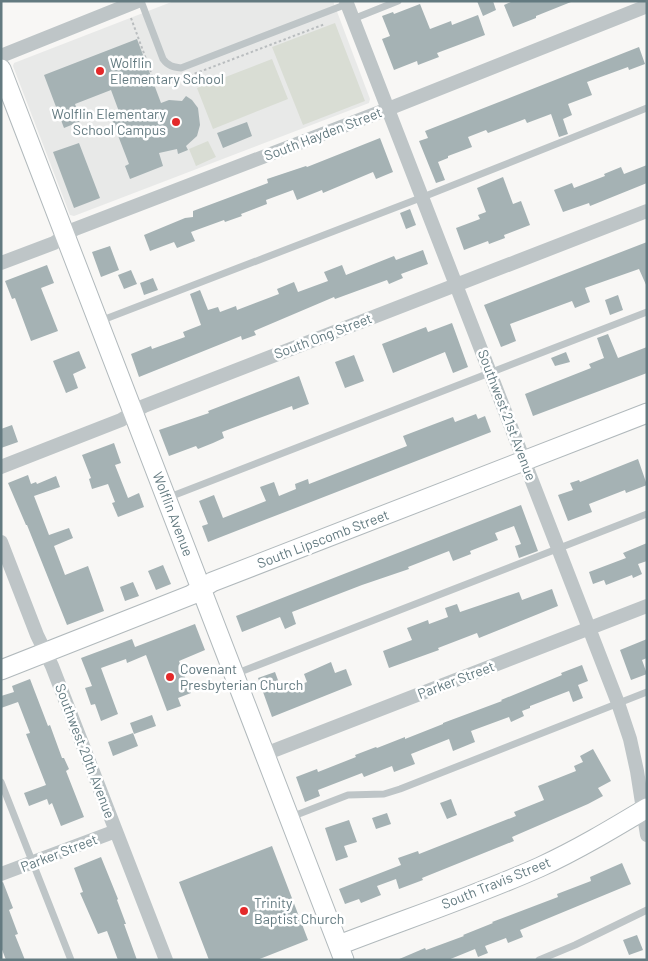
<svg xmlns="http://www.w3.org/2000/svg" width="648" height="961" font-family="Barlow,sans-serif">
<rect width="100%" height="100%" fill="#f8f7f5"/>
<path fill="#e8e9e8" d="M174 1H333L370 99 369 103 74 216 70 215 13 66 14 63Z"/>
<path fill="#d9ddd4" d="M335 23 365 101 303 125 272 47Z
M272 59 288 99 213 129 197 88Z
M208 141 216 157 196 166 189 149Z"/>
<path fill="#a5b2b4" d="M477 1H493L496 10 483 16Z
M513 1H571V2L536 16V18L513 27 504 5Z
M420 4 430 29 451 21 452 25 478 15 485 35 437 53 439 57 418 65 417 61 394 70 382 39 390 36 382 16 393 12 394 14Z
M137 39 161 103 169 100 182 101 186 96 192 100 198 108 200 125 197 136 186 146 188 150 178 154 177 149 159 153 163 166 130 179 125 166 129 164 112 120 121 117 111 90 75 104 81 121 64 128 44 75Z
M639 47 645 64 629 70 628 67 587 82 592 95 568 104 572 115 563 119 568 134 559 137 551 114 527 123 525 119 488 133 486 130 468 137 472 147 448 156V158L438 162 445 180 436 183 419 141 428 138 425 131Z
M247 122 252 136 223 148 217 133Z
M380 138 393 172 376 179 373 172 323 193 322 190 297 200 293 190 266 200 267 204 241 214 242 216 225 222 224 220 191 232 195 241 177 248 174 242 150 251 144 235 185 218 193 217V211L268 183 267 179 306 166 307 167Z
M79 143 100 198 74 208 53 152Z
M647 165V183L590 206 589 203 563 212 554 190 572 183 574 188 605 176 604 174 621 167 624 174Z
M503 177 513 204 521 201 530 225 504 235 505 238 489 244 488 241 464 250 456 228 480 219 478 215 486 212 477 188Z
M410 209 416 225 406 229 400 213Z
M647 242V287L639 269 585 288 590 302 575 308 572 301 510 324 516 341 501 347 484 305Z
M110 246 119 270 101 277 92 252Z
M423 250 428 264 401 274 403 278 389 284 387 280 335 299 334 297 254 331 256 335 242 340 241 336 139 377 131 354 151 346 152 349 185 337 183 332 201 325 190 294 200 290 208 310 218 307 220 312 236 306 237 310 279 294 277 289 294 282 298 292 328 281 324 272 342 265 346 275 394 256 396 260Z
M47 265 54 283 41 288 58 331 31 341 15 298 12 299 5 281Z
M131 270 137 284 124 289 118 275Z
M153 278 158 290 144 295 140 283Z
M618 295 623 310 610 315 605 300Z
M452 323 468 367 453 373 445 352 393 373 382 344 426 327 428 332Z
M608 334 618 358 647 347V373L533 416 525 394 591 368 589 364 604 358 597 338Z
M79 351 86 368 73 374 78 388 66 393 53 361Z
M566 352 570 362 555 366 551 358Z
M354 355 364 381 345 388 335 362Z
M299 376 309 404 293 410 292 406 222 432 224 438 213 443 198 449 196 446 169 456 159 430 209 413 208 411Z
M476 414 478 419 485 416 491 432 208 542 202 526 208 524 199 501 214 495 223 518 266 501 260 487 274 482 279 496 296 489 295 484 308 479 309 484 407 446 403 436 453 417 455 422Z
M12 425 18 442 1 448V429Z
M114 443 121 463 115 465 128 498 139 493 144 507 118 517 112 503 115 502 108 484 92 489 89 479 91 478 82 455Z
M638 459 647 485 626 493 625 490 589 504 592 512 568 521 558 495 573 490 570 483 579 480 580 482Z
M28 475 31 484 36 482 37 484 56 476 60 487 34 496 49 535 69 528 73 538 54 546 65 575 88 566 104 611 67 625 27 525H26L8 483Z
M521 505 538 551 519 558 515 546 521 544 514 526 495 533 498 540 470 551 471 554 453 561 449 551 408 567 409 569 362 585 292 612 296 624 285 629 280 617 242 632 236 616Z
M647 543V561L638 564 642 574 633 578 632 575 606 585 604 580 593 584 589 572 626 558 623 553Z
M163 565 171 584 156 590 148 571Z
M133 582 139 596 125 601 120 587Z
M552 589 558 606 479 638 477 633 438 648 439 650 389 668 383 651 412 640 407 628 428 620 429 624 448 617 445 608 457 604 460 612 519 592 522 600Z
M195 624 205 650 179 661 191 693 178 698 181 706 167 711 146 655 127 663 126 659 101 668 118 714 101 721 95 704 91 705 85 688 92 686 81 658 132 639 135 647Z
M647 639V658L642 660 647 674 631 680 620 650Z
M331 662 335 673 346 669 352 685 272 717 258 678 275 672 282 691 287 690 307 682 304 674Z
M582 665 588 681 578 685 583 698 573 702 569 691 530 706V708L522 711 524 716 511 722 509 717 471 731 475 742 453 751 449 739 411 754 415 764 394 772 392 766 364 777 362 773 318 790 320 796 305 802 296 777 317 769 318 772 356 757 355 755 376 747 377 748 405 737V739L443 724V723L502 701 501 700 562 675 561 673Z
M30 679 48 726 50 725 62 758H64L69 769 66 771 84 817 61 826 52 803 49 805 47 799 29 806 24 793 46 785 26 734 30 733 18 702 1 708V696L14 692 12 686Z
M152 715 156 726 134 734 130 723Z
M133 733 138 746 113 756 108 742Z
M593 749 611 781 598 788 603 796 588 804 512 837 514 841 422 878 423 880 399 889 396 879 377 886 381 895 361 903 359 899 345 904 339 889 401 865 398 858 418 851 419 854 516 816 514 812 544 800 538 786 576 771 574 766 583 762 580 756Z
M451 799 457 815 447 819 440 803Z
M387 813 391 824 376 829 372 818Z
M349 820 357 842 344 846 348 857 336 861 325 828Z
M272 846 308 940 257 960H209L179 882Z
M101 857 118 899 117 900 126 924H124L137 960H118L107 931 98 934 80 893 83 892 74 868Z
M622 863 631 884 520 930 523 937 508 943 506 938 485 946 488 953 478 957 475 949 448 960H397L425 948 426 950 464 936 463 935 493 923 492 922 558 897 557 894 591 881 590 877Z
M3 882 13 908 9 910 18 934 15 935 25 960H6L1 947V883Z
M637 935 643 950 629 955 623 940Z"/>
<g fill="none" stroke-linecap="round" stroke-linejoin="round">
<defs>
<path id="secondary" d="M1 69 344 960
M1 670 191 595 212 582 647 413
M339 945C406 919 475 896 540 867 577 850 612 829 647 808"/>
</defs>
<use href="#secondary" stroke="#b1b9bc" stroke-width="21"/>
<path stroke="#b9bdbf" stroke-width="2" stroke-dasharray="2.5 2.5" stroke-linecap="butt" d="M131 18 153 78 158 83 165 85 325 24"/>
<path stroke="#bec5c7" stroke-width="7" d="M141 1 163 59C168 66 173 67 181 68L347 4
M353 19 398 1
M100 321 423 197 647 108
M167 498 647 312
M235 674 647 514
M1 782 71 960
M291 817 348 795 384 794 400 789 647 692
M539 960 575 945 647 910"/>
<path stroke="#bec5c7" stroke-width="14" d="M346 1 618 703 630 739 637 771 647 835
M1 56 138 1
M1 263 54 243 75 229 388 109 647 6
M1 467 121 420 144 406 647 211
M1 542 37 635 52 666 166 960
M265 754 647 606
M1 874 116 831"/>
<use href="#secondary" stroke="#fff" stroke-width="19"/>
</g>
<g fill="#e4292a" stroke="#fff" stroke-width="2">
<circle cx="100" cy="71" r="5"/>
<circle cx="176" cy="122" r="5"/>
<circle cx="170" cy="677" r="5"/>
<circle cx="244" cy="911" r="5"/>
</g>
<g text-anchor="middle" stroke-width="5" stroke-linejoin="round" paint-order="stroke">
<g font-size="14" fill="#637a80" stroke="#fff" text-anchor="start">
<text x="110" y="68">Wolflin<tspan x="110" dy="16">Elementary School</tspan></text>
<text x="166" y="119" text-anchor="end">Wolflin Elementary<tspan x="166" dy="16">School Campus</tspan></text>
<text x="180" y="674">Covenant<tspan x="180" dy="16">Presbyterian Church</tspan></text>
<text x="254" y="908">Trinity<tspan x="254" dy="16">Baptist Church</tspan></text>
</g>
<g font-size="14" fill="#637a80" stroke="#fff">
<text transform="translate(323 134) rotate(-21)" y="5">South Hayden Street</text>
<text transform="translate(323 336) rotate(-21)" y="5">South Ong Street</text>
<text transform="translate(507 415) rotate(69)" y="5">Southwest 21st Avenue</text>
<text transform="translate(173 514) rotate(69)" y="5">Wolflin Avenue</text>
<text transform="translate(323 539) rotate(-21)" y="5">South Lipscomb Street</text>
<text transform="translate(456 680) rotate(-21)" y="5">Parker Street</text>
<text transform="translate(85 751) rotate(69)" y="5">Southwest 20th Avenue</text>
<text transform="translate(59 853) rotate(-21)" y="5">Parker Street</text>
<text transform="translate(496 883) rotate(-22)" y="5">South Travis Street</text>
</g>
</g>
<rect width="648" height="961" fill="none" stroke="#637a80" stroke-width="5"/>
</svg>
